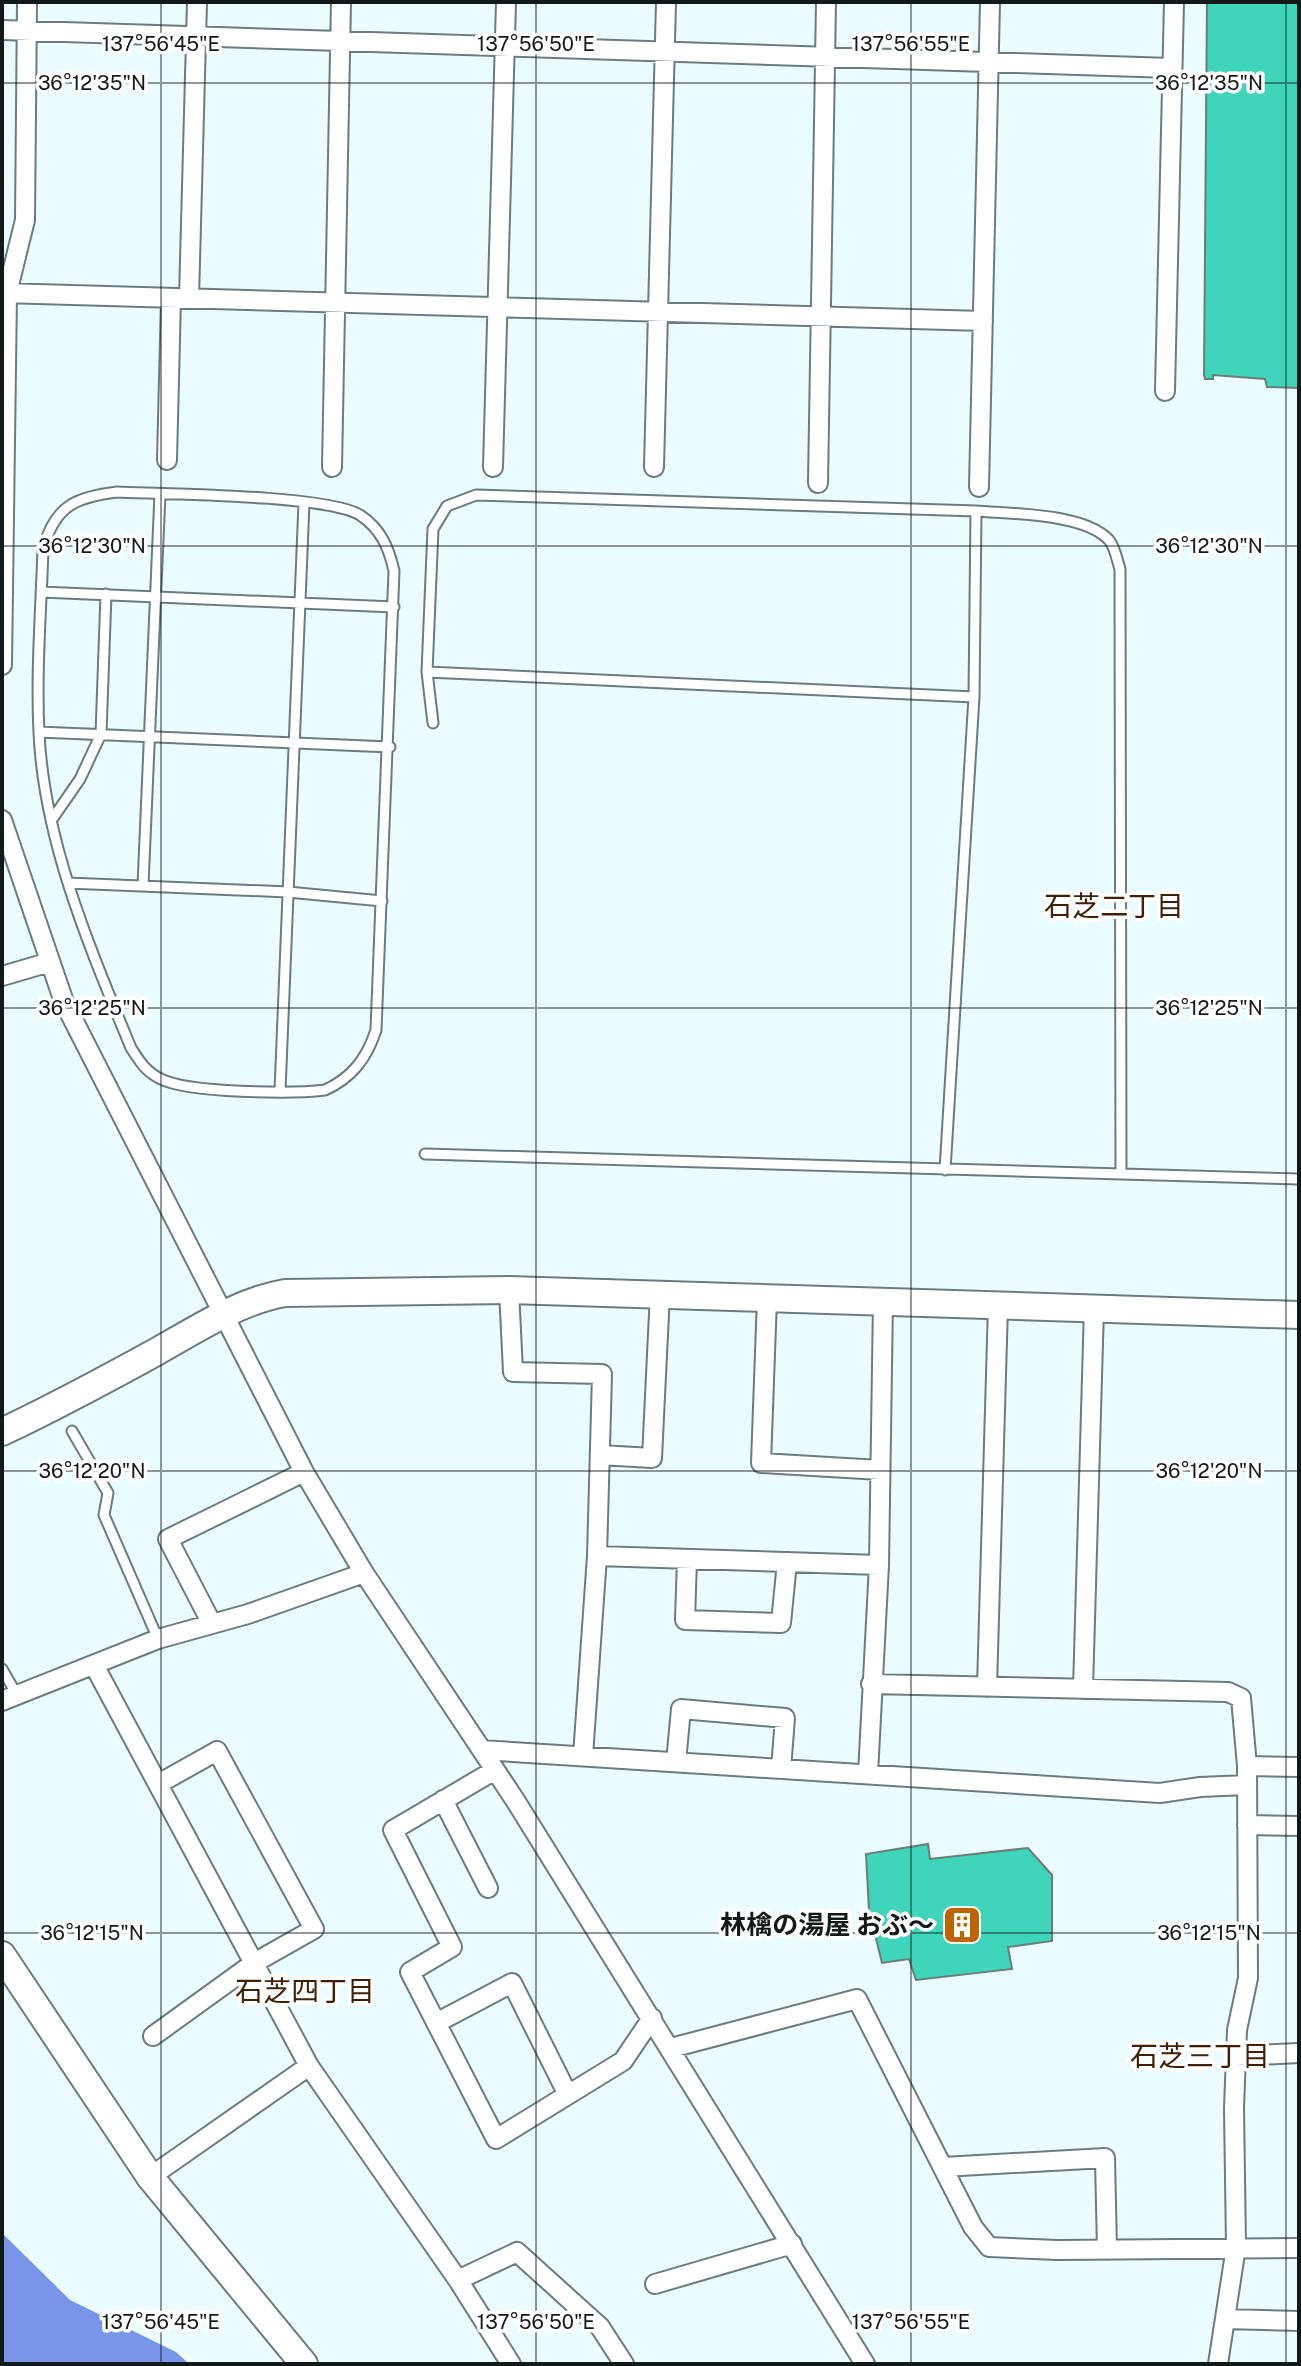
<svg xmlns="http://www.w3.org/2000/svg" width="1301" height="2366" font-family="'Public Sans','Noto Sans JP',sans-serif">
<rect width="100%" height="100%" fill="#ebfcfe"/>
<path fill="#7895ea" d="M2 2233 70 2300 176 2352 189 2364H2Z"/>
<path fill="#3fd5ba" stroke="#6b7d78" stroke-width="2" d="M1207 2H1299L1298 388 1267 387 1265 379 1213 375V379H1205L1204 375Z
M928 1844 930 1859 1028 1848 1052 1875V1941L1008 1947 1012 1969 916 1980 909 1959 882 1963 869 1910 866 1854Z"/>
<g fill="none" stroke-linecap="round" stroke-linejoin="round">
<defs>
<path id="lane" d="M117 492C164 494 328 495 360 515 381 529 389 548 394 571L376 1030C367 1058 352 1078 325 1090 293 1094 188 1093 161 1079 146 1072 140 1062 131 1048 90 948 44 842 39 733 36 672 41 610 43 549 55 506 75 497 117 492Z
M41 592 394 607
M427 672 974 697
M433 723 427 672 433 529 447 506 476 495 976 511C1012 514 1084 513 1109 540 1115 547 1117 560 1120 569L1121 1174
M39 732 390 747
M53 818 80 779 101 734 106 594
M68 883 288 892 382 901
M143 885 160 494
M280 1091 304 503
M425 1154 1299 1179
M945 1170 974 697 976 511
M72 1431 108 1493 104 1515 158 1639
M2 1669 17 1695"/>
<path id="street" d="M2 30 1171 68
M2 293 983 321
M189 298 197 2
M1165 391 1174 2
M167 460 171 298
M332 467 341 2
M493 467 506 2
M654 467 666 2
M818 483 826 2
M979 487 990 2
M2 665 7 293 25 220 27 2
M2 820 64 1002 304 1472 364 1573 515 1800 865 2364
M2 976 50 962
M509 1290 513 1372 602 1374 597 1556 583 1756
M767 1298 761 1463 880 1470
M600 1455 652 1458 660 1293
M597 1556 879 1565
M687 1559 685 1620 781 1623 787 1562
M212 1624 168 1539 304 1472
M94 1665 309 2066 150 2177
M871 1684 1228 1692 1241 1698 1247 1766 1248 1978 1237 2030 1234 2108 1236 2247 1218 2364
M987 1687 998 1305
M1083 1689 1094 1308
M2 1701 158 1639 248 1614 364 1573
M482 1750 1160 1793 1200 1787 1247 1785
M676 1762 681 1709 785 1718 781 1769
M1247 1766 1299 1767
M495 1770 393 1830 452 1947 410 1972 496 2139 623 2061 652 2018
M868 1774 879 1565 883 1301
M443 1800 488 1888
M1247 1825 1299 1826
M436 2023 512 1983 567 2093
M153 2036 254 1963 314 1929 217 1751 158 1784
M671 2048 857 1999 973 2227 989 2247 1057 2250 1299 2248
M1236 2056 1299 2053
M309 2066 458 2280 511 2364
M943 2167 1105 2158 1107 2250
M458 2280 517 2252 600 2327 624 2364
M655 2284 792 2244
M1225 2319 1299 2321"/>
<path id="secondary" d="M2 1432C55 1407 105 1380 156 1352 197 1329 239 1301 285 1293L509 1290 1299 1315
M2 1955 150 2177 304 2364"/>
</defs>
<use href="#lane" stroke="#6a7c7f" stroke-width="13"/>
<use href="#street" stroke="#6a7c7f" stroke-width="22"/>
<use href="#secondary" stroke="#6a7c7f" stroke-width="30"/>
<use href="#lane" stroke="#fff" stroke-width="9"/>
<use href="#street" stroke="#fff" stroke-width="18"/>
<use href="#secondary" stroke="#fff" stroke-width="26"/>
</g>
<path fill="none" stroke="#11191a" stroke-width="2" stroke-opacity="0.45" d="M161 2V2364M536 2V2364M911 2V2364M1286 2V2364M2 83H1299M2 546H1299M2 1008H1299M2 1471H1299M2 1933H1299"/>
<defs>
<symbol id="building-square" viewBox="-11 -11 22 22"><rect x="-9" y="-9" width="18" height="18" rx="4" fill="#bd6500" stroke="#fff"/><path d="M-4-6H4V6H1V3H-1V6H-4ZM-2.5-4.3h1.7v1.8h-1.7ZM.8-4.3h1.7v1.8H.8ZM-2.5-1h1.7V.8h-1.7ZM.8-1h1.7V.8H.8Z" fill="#fff"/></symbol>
</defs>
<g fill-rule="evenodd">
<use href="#building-square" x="940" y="1903" width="44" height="44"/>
</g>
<g text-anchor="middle" stroke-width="7" stroke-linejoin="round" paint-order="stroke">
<g font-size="26" font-weight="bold" fill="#11191a" stroke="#fff" text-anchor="end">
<text x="934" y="1934">林檎の湯屋 おぶ～</text>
</g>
<g font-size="28" fill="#3f2006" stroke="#fff">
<text x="1114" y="916">石芝二丁目</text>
<text x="305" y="2001">石芝四丁目</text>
<text x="1200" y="2066">石芝三丁目</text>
</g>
</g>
<g font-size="20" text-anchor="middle" fill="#11191a" stroke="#fff" stroke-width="7" stroke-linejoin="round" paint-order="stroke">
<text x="161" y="51">137°56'45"E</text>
<text x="536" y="51">137°56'50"E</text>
<text x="911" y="51">137°56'55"E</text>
<text x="92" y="90">36°12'35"N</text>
<text x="1209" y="90">36°12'35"N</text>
<text x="92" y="553">36°12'30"N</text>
<text x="1209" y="553">36°12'30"N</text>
<text x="92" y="1015">36°12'25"N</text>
<text x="1209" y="1015">36°12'25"N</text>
<text x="92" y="1478">36°12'20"N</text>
<text x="1209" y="1478">36°12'20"N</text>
<text x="92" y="1940">36°12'15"N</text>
<text x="1209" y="1940">36°12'15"N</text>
<text x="161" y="2329">137°56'45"E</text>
<text x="536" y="2329">137°56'50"E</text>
<text x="911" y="2329">137°56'55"E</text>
</g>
<rect width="1301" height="2366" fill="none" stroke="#11191a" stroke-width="8"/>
</svg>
